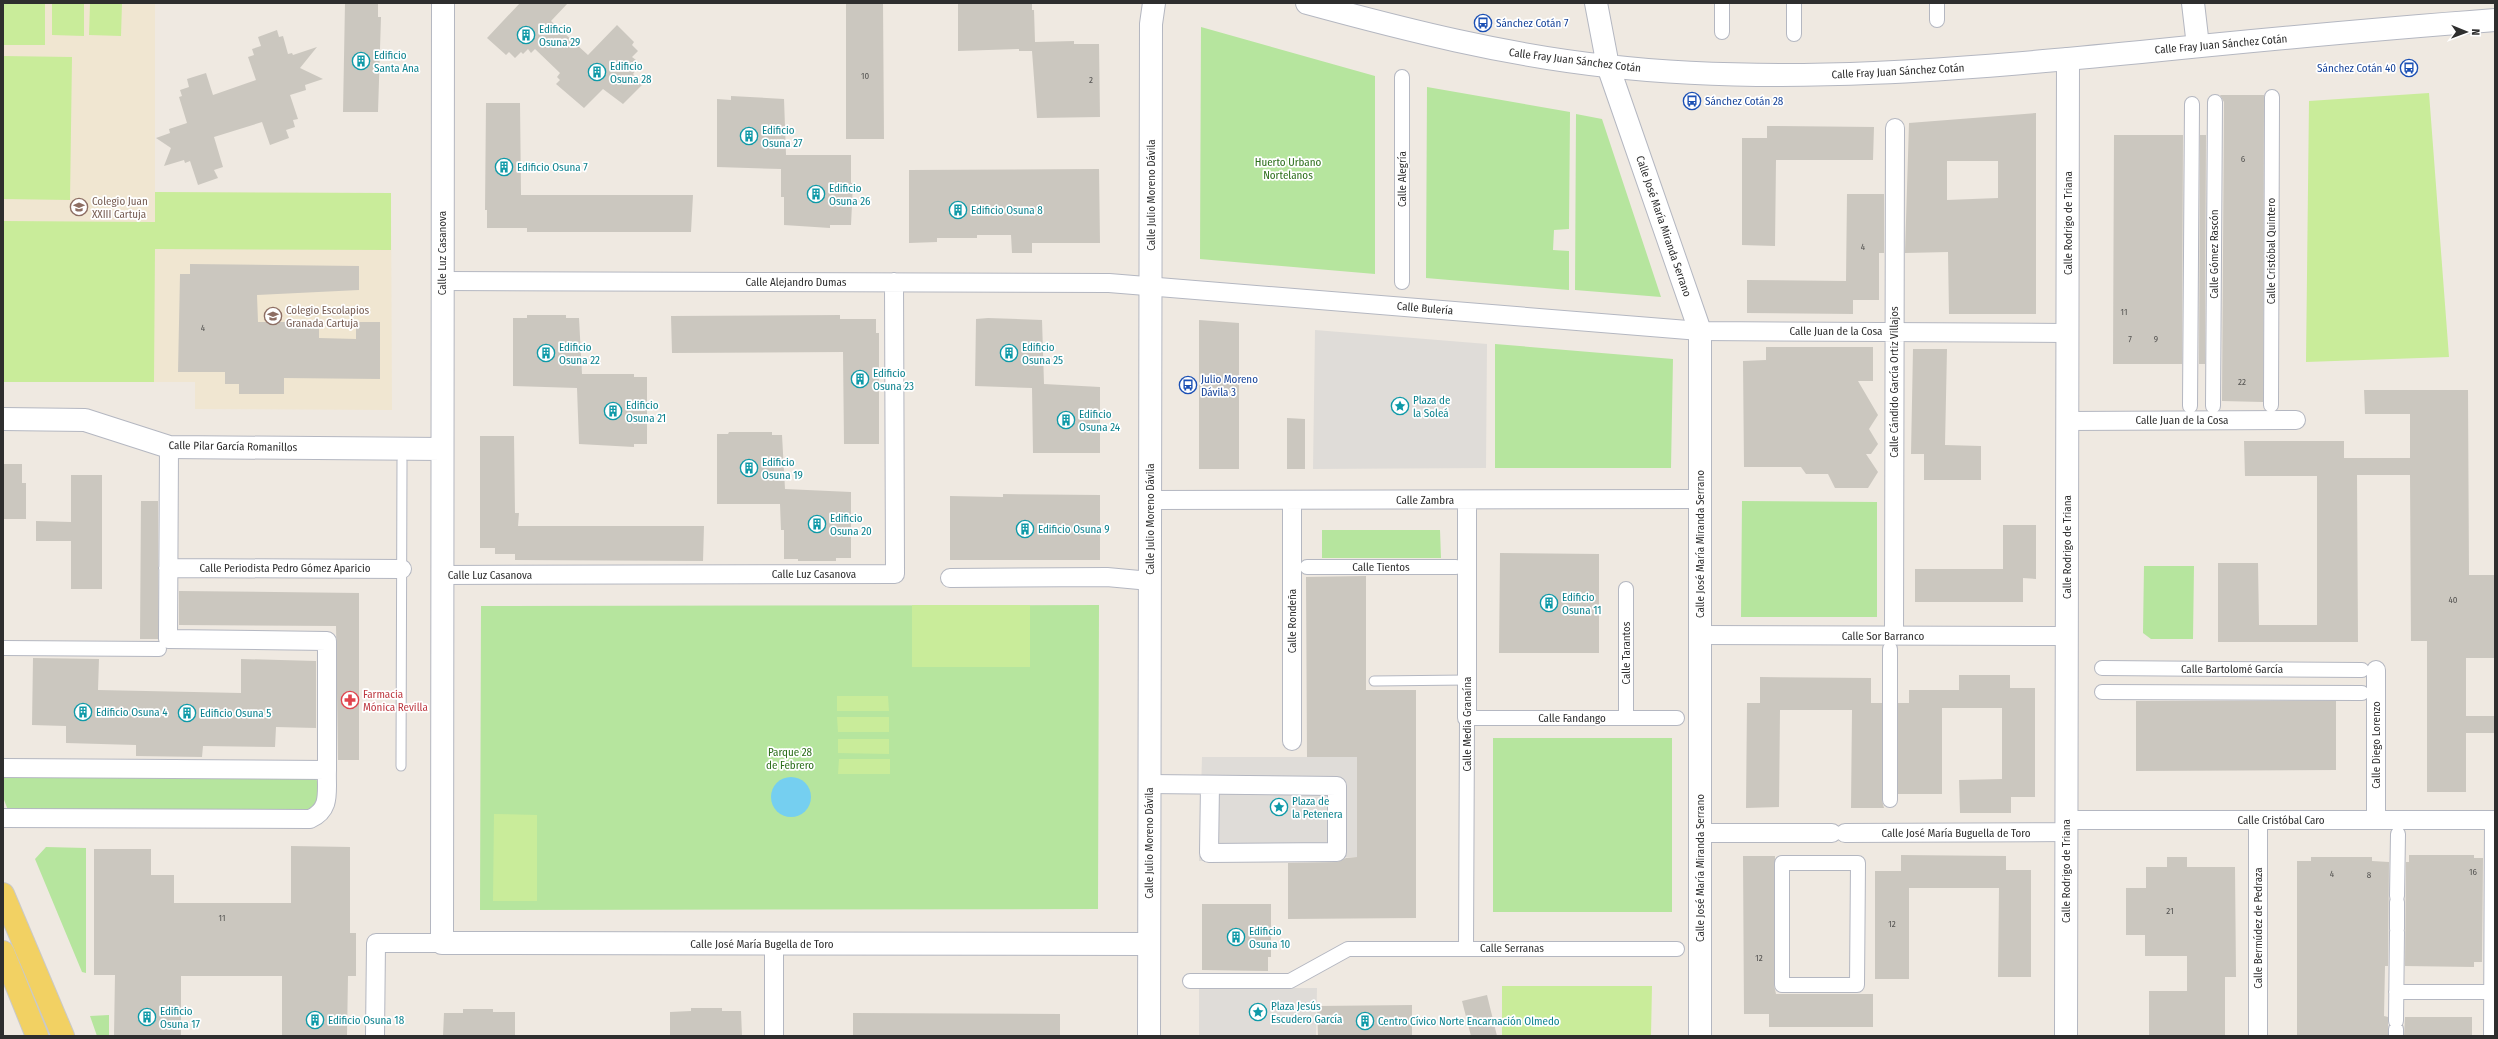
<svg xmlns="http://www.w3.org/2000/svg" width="2498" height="1039" font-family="'Fira Sans Condensed',sans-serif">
<rect width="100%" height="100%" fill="#efe9e1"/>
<path fill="#f0e6d1" d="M3 3H155V192L391 193 392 410 195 409V382H3Z"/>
<path fill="#b6e59e" d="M1201 27 1375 76V274L1200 259Z
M1427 87 1570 112 1569 229 1554 230 1553 250 1569 251V290L1426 278Z
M1576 114 1602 119 1661 297 1575 290Z
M1495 344 1673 359 1671 468H1495Z
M1742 501 1877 502V617H1741Z
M1322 530H1440L1441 558H1322Z
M2144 566H2194L2193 639H2151L2143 633Z
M1099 605 1098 909 480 910 481 606Z
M1493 738H1672V912H1493Z
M3 774 311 776 319 782V806L310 814 9 813 3 797Z
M46 847 86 848V973L82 972 35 859Z
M109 1015V1036H97L90 1016Z"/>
<path fill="#c9ec9a" d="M3 3H45V45H3Z
M52 3H84V36L52 35Z
M90 3H122L121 36 89 35Z
M3 56 72 57 70 200 3 199Z
M2429 93 2449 357 2306 362 2309 101Z
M155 192 391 193V250L155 249 154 382H3V221L155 222Z
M912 605H1030V667H912Z
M837 696H888L889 711H837Z
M837 717H889V732H838Z
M838 739H889V754L838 753Z
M839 759H890V774H838Z
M494 814 537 815V901H493Z
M1502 986H1652L1651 1036H1502Z"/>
<path fill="#dfdcd8" d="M1315 330 1487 344 1486 468 1313 469Z
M1202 757H1357V857L1199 861Z
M1199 988H1317L1316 1036H1199Z"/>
<path fill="#75cff0" d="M771 797a20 20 0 1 1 40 0a20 20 0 1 1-40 0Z"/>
<path fill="#cbc7bf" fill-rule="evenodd" d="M345 3H378V17H381L378 112H343Z
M520 3H568L551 21 588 55 617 25 634 42 632 45 638 51 632 57 636 60 631 65 636 70 633 74 643 84 623 104 603 89 584 108 556 84 560 80 557 77 560 73 535 49 531 53 528 49 523 54 521 52 515 58 509 52 506 55 487 38Z
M846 3H883L884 139H846Z
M958 3H1032V10H1034L1035 42 1074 41V44H1099L1100 117 1037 118 1032 51H1019V49L958 51Z
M277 30 279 37 283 36 288 54 292 53 293 55 317 47 300 68 323 79 305 85 306 90 290 95 298 119 293 120 295 127 286 130 289 138 270 145 262 122 214 137 223 167 214 170 218 178 198 185 190 161 185 163 184 160 164 166 171 148 156 138 170 133 169 129 187 123 179 97 182 96 180 90 189 87 187 79 206 73 213 95 256 80 248 57 254 55 252 49 261 46 258 37Z
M2220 95H2264L2263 402 2222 401 2224 102Z
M731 96 784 99 786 155H851V183H853L851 225H830V228L784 225V197H781V169L717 167V99L731 100Z
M486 103H520L521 195H693L691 232H527V228H487V210H485Z
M2036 113V314H1949L1948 252 1905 253 1909 123ZM1947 161H1998V198L1947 200Z
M1767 126 1874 127 1873 160H1776L1775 246 1742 245V138H1767Z
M2114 135H2183L2182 364H2113Z
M2200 135H2206L2205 364H2199Z
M1099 169 1100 243H1032V253H1012L1011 235H977V238H937V242L909 243V170Z
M1847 194H1884V253H1879V300H1853V314L1747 313V280L1846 281Z
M190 264 359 266V290L257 295 258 322H319V338L356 339V322H380V379L284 378V394H239V384H225V372H178L180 274H190Z
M527 315H566V318H579L582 374H634V377H647V444H634V447L579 444 577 388 513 386V318H527Z
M840 315V319H876V333H879V444H844L843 352 672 353 671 316Z
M988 318 1042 320 1044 384 1100 387V453H1033L1032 388 975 386 976 319Z
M1199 320 1239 323V469H1199Z
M1766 347H1873V381H1858L1878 415 1869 429 1878 444 1871 454H1866L1878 472 1868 488H1835L1828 474H1806L1801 467H1744L1743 361 1766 360Z
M1913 349H1947L1945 445 1981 446V480H1924V454H1911Z
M2364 390H2468L2469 575H2495V658H2466V716H2495V733H2466V792H2427V641H2411L2410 475H2357L2358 642H2218V563H2258L2259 625H2317V476H2245L2244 441H2344V458H2410V414H2365Z
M1287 418 1305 419V469H1287Z
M729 432H772V435H782L785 489 851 492V558H836V561H798V559H784V530H781L780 504H717V434H728Z
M480 436H514L515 513H519L518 526H704L703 561 515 560V554H495V548H480Z
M3 464H22V483H26V519H3Z
M71 475H102V589H71V541H36V521L71 522Z
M1003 494 1100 495V560H950V496L1003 497Z
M141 501H158V639H140Z
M2003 525H2036V579L2023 578V602H1915V569H2003Z
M1500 553 1599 554V653H1499Z
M1366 576V690H1416V918L1288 919V863L1337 862 1346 858 1357 857V757H1307L1306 577Z
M179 591 359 593V760H338L336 626 179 625Z
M33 658 99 659 98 690 241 693V659L316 661V728L276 727 275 747 203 746 202 757 136 756V745L66 743V726L32 725Z
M1959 675H2010V688H2035V797H2011V813H1960L1959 780 2002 779V708H1942V794H1898V703H1909V690H1959Z
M1760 677 1871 678V703H1882V800L1884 808H1851L1852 710H1780L1779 807 1746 808 1747 703H1760Z
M2136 701H2336V770L2136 771Z
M291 846 350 847V933H356V976H348L347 1036H282V976H181V1036H114L115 975H94V849H151V875H174V903H291Z
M1901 855 2006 856V870H2031V977H1998L1999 888H1909V979H1875V871H1901Z
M2409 855H2474V858H2483L2482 962H2474V967L2405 966 2406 862H2409Z
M1743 856H1775L1774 985 1776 994H1873V1027H1769V1014H1744Z
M2167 857H2187V867H2235L2236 977H2225V1036H2149V991H2187V956H2145V935H2126V888H2146V867H2167Z
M2311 857H2372V861L2389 862 2388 966H2385L2384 1016 2388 1017V1036H2297V861H2311Z
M1202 904H1271V957H1268V971L1202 970Z
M1487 995 1497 1036H1471L1462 1001Z
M1412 1005V1036H1318L1317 1006Z
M691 1008H722V1011H741L742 1036H670V1012L691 1011Z
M463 1009H493V1012H515V1036H443L444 1013H463Z
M853 1013 1060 1014V1036H853Z
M2405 1017H2472V1036H2404Z"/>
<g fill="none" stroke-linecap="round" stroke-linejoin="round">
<defs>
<path id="service" d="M1374 681 1467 680
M401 766 402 461"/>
<path id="pedestrian" d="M1722 3V32
M1937 20V3
M1794 34V3
M1402 77V282
M2271 405 2272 97
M2190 406 2192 104
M2213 406 2215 102
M1307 567H1456
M3 648 159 649
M2102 668 2362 670
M2102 692 2362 693
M1626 718V589
M1890 800V649
M1782 863H1858L1857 985H1782Z
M2397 896 2398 834
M2397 929V902
M1466 948 1467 718H1677
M1190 981H1290L1348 949H1677
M2396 992H2493
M2396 1021 2397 932
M2396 1036V1029"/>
<path id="minor" d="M442 281 1109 283 1700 331 2067 333
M2067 421 2296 420
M169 447 168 639 327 641V770
M1150 500 1700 499
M168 568 402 569
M442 575 895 574 894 282
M950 578 1107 577 1150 581
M1700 635 2067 636
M1894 636 1895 128
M1467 718V500
M1292 741V500
M3 768 327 770C326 791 332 809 310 819L3 818
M1149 784 1337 786V852L1209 853 1210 785
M2067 820H2495
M2376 820V670
M1700 833H1832
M1845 833 2066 832
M375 1036 376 943H442
M774 1036V944
M2258 1036V820
M2493 1036 2494 820"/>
<path id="tertiary" d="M443 3 442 943 1149 944
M2193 3 2198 46
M1608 66 1700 331V1036
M3 419 85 420 169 447 442 449
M2066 1036 2068 59"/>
<path id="secondary" d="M1307 3C1406 30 1505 55 1607 66 1785 86 1964 69 2141 52 2259 40 2377 29 2495 20
M1596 3 1608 66
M1149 1036 1151 24 1154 3"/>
<path id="primary" d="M3 894 63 1036
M3 952 37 1036"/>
</defs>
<use href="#service" stroke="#b4b7c1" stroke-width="11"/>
<use href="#pedestrian" stroke="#b4b7c1" stroke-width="16"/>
<use href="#minor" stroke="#b4b7c1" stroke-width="20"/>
<use href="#tertiary" stroke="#b4b7c1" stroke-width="24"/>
<use href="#secondary" stroke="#b4b7c1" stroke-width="24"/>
<use href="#primary" stroke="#c9c9c9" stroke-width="24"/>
<use href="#service" stroke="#fff" stroke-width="9"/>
<use href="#pedestrian" stroke="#fff" stroke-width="14"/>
<use href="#minor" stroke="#fff" stroke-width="18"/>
<use href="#tertiary" stroke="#fff" stroke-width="22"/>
<use href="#secondary" stroke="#fff" stroke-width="22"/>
<use href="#primary" stroke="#f2d163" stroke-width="22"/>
</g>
<defs>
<symbol id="bus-ring" viewBox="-11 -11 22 22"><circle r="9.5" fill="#fff" stroke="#1a4fb4" stroke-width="1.5"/><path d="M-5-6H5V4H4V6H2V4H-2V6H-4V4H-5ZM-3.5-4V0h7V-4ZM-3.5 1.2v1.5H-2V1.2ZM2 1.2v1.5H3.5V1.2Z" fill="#1a4fb4"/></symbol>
<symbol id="building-ring" viewBox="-11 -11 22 22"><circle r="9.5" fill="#fff" stroke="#0f9aa8" stroke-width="1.5"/><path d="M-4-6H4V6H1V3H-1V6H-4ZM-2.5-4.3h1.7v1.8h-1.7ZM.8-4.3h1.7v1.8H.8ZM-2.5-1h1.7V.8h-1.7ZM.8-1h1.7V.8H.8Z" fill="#0f9aa8"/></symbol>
<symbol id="school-ring" viewBox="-11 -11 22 22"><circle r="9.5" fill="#fff" stroke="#8d6e63" stroke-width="1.5"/><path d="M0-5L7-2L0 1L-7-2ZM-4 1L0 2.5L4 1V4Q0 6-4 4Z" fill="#8d6e63"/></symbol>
<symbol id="sight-ring" viewBox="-11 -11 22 22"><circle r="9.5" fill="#fff" stroke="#0f9aa8" stroke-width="1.5"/><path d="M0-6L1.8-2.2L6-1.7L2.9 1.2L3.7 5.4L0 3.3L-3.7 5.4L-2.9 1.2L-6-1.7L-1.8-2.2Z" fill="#0f9aa8"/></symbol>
<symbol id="pharmacy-ring" viewBox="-11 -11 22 22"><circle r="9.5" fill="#fff" stroke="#e0444e" stroke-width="1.5"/><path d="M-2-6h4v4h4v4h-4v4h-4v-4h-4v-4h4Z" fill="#e0444e"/></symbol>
</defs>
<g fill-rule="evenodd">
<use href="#bus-ring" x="1473" y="13" width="20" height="20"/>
<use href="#building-ring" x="516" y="25" width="20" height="20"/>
<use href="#building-ring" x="351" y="51" width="20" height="20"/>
<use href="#bus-ring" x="2399" y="58" width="20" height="20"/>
<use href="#building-ring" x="587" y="62" width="20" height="20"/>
<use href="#bus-ring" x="1682" y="91" width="20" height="20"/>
<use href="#building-ring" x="739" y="126" width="20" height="20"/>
<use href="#building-ring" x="494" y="157" width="20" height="20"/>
<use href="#building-ring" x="806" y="184" width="20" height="20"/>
<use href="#school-ring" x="69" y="197" width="20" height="20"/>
<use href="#building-ring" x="948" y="200" width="20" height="20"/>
<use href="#school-ring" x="263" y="306" width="20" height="20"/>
<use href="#building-ring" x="536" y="343" width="20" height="20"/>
<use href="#building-ring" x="999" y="343" width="20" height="20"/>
<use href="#building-ring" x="850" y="369" width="20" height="20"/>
<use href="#bus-ring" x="1178" y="375" width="20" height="20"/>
<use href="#sight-ring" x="1390" y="396" width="20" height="20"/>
<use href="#building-ring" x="603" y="401" width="20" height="20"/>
<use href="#building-ring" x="1056" y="410" width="20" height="20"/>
<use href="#building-ring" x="739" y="458" width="20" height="20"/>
<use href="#building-ring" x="807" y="514" width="20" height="20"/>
<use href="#building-ring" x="1015" y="519" width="20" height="20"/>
<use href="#building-ring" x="1539" y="593" width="20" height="20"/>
<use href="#pharmacy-ring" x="340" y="690" width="20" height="20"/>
<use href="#building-ring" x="73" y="702" width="20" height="20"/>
<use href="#building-ring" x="177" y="703" width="20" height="20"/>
<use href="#sight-ring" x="1269" y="797" width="20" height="20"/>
<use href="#building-ring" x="1226" y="927" width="20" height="20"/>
<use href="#sight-ring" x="1248" y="1002" width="20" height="20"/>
<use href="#building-ring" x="137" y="1007" width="20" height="20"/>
<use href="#building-ring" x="305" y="1010" width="20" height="20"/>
<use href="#building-ring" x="1355" y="1011" width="20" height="20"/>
</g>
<g text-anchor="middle" stroke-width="3.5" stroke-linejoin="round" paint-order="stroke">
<g font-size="9" fill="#555452">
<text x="865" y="79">10</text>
<text x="1091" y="83">2</text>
<text x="2243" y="162">6</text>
<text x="1863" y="250">4</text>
<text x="2124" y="315">11</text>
<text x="203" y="331">4</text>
<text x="2130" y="342">7</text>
<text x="2156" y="342">9</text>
<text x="2242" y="385">22</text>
<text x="2453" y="603">40</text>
<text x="2473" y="875">16</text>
<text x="2332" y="877">4</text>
<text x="2369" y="878">8</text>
<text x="2170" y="914">21</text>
<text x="222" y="921">11</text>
<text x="1892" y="927">12</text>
<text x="1759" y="961">12</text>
</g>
<g font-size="11" fill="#164399" stroke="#fff" text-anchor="start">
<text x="1496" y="27">Sánchez Cotán 7</text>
<text x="2396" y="72" text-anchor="end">Sánchez Cotán 40</text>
<text x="1705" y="105">Sánchez Cotán 28</text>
<text x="1201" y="383">Julio Moreno<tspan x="1201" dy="13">Dávila 3</tspan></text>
</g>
<g font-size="11" fill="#0d838f" stroke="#fff" text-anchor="start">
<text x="539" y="33">Edificio<tspan x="539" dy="13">Osuna 29</tspan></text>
<text x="374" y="59">Edificio<tspan x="374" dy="13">Santa Ana</tspan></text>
<text x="610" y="70">Edificio<tspan x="610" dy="13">Osuna 28</tspan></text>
<text x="762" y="134">Edificio<tspan x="762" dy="13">Osuna 27</tspan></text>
<text x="517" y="171">Edificio Osuna 7</text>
<text x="829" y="192">Edificio<tspan x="829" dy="13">Osuna 26</tspan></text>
<text x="971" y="214">Edificio Osuna 8</text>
<text x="559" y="351">Edificio<tspan x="559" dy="13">Osuna 22</tspan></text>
<text x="1022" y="351">Edificio<tspan x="1022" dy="13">Osuna 25</tspan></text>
<text x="873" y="377">Edificio<tspan x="873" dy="13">Osuna 23</tspan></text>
<text x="1413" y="404">Plaza de<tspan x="1413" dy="13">la Soleá</tspan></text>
<text x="626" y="409">Edificio<tspan x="626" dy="13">Osuna 21</tspan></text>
<text x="1079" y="418">Edificio<tspan x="1079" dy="13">Osuna 24</tspan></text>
<text x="762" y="466">Edificio<tspan x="762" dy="13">Osuna 19</tspan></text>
<text x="830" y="522">Edificio<tspan x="830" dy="13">Osuna 20</tspan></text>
<text x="1038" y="533">Edificio Osuna 9</text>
<text x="1562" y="601">Edificio<tspan x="1562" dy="13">Osuna 11</tspan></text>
<text x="96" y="716">Edificio Osuna 4</text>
<text x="200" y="717">Edificio Osuna 5</text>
<text x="1292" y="805">Plaza de<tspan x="1292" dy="13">la Petenera</tspan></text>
<text x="1249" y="935">Edificio<tspan x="1249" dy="13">Osuna 10</tspan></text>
<text x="1271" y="1010">Plaza Jesús<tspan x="1271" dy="13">Escudero García</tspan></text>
<text x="160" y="1015">Edificio<tspan x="160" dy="13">Osuna 17</tspan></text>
<text x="328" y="1024">Edificio Osuna 18</text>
<text x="1378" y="1025">Centro Cívico Norte Encarnación Olmedo</text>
</g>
<g font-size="11" fill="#2e2e2e" stroke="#fff">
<text transform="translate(2221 44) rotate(-5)" y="4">Calle Fray Juan Sánchez Cotán</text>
<text transform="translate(1575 60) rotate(7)" y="4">Calle Fray Juan Sánchez Cotán</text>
<text transform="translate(1898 71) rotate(-3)" y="4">Calle Fray Juan Sánchez Cotán</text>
<text transform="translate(1402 179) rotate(-90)" y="4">Calle Alegría</text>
<text transform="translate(1151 195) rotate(-90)" y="4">Calle Julio Moreno Dávila</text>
<text transform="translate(2068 223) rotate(-90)" y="4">Calle Rodrigo de Triana</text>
<text transform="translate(1664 226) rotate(71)" y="4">Calle José María Miranda Serrano</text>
<text transform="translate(2271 251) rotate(-90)" y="4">Calle Cristóbal Quintero</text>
<text transform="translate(442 253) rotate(-90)" y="4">Calle Luz Casanova</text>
<text transform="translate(2214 254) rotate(-90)" y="4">Calle Gómez Rascón</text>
<text x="796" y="286">Calle Alejandro Dumas</text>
<text transform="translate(1425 308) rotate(5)" y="4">Calle Bulería</text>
<text x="1836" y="335">Calle Juan de la Cosa</text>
<text transform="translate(1894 382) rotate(-90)" y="4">Calle Cándido García Ortiz Villajos</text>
<text x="2182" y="424">Calle Juan de la Cosa</text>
<text transform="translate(233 446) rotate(1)" y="4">Calle Pilar García Romanillos</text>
<text x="1425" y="504">Calle Zambra</text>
<text transform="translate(1150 519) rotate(-90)" y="4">Calle Julio Moreno Dávila</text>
<text transform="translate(1700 544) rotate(-90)" y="4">Calle José María Miranda Serrano</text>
<text transform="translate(2067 547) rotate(-90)" y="4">Calle Rodrigo de Triana</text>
<text x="1381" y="571">Calle Tientos</text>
<text x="285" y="572">Calle Periodista Pedro Gómez Aparicio</text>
<text x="814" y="578">Calle Luz Casanova</text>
<text x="490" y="579">Calle Luz Casanova</text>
<text transform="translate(1292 621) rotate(-90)" y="4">Calle Rondeña</text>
<text x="1883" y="640">Calle Sor Barranco</text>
<text transform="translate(1626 653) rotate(-90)" y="4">Calle Tarantos</text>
<text x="2232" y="673">Calle Bartolomé García</text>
<text x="1572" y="722">Calle Fandango</text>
<text transform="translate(1467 724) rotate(-90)" y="4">Calle Media Granaína</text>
<text transform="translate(2376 745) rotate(-90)" y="4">Calle Diego Lorenzo</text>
<text x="2281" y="824">Calle Cristóbal Caro</text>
<text x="1956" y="837">Calle José María Buguella de Toro</text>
<text transform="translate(1149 843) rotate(-90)" y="4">Calle Julio Moreno Dávila</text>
<text transform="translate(1700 868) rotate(-90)" y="4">Calle José María Miranda Serrano</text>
<text transform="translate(2066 871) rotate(-90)" y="4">Calle Rodrigo de Triana</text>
<text transform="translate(2258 928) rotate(-90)" y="4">Calle Bermúdez de Pedraza</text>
<text x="762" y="948">Calle José María Bugella de Toro</text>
<text x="1512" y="952">Calle Serranas</text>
</g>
<g font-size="11" fill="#2c6e1b" stroke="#fff">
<text x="1288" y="166">Huerto Urbano<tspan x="1288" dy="13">Nortelanos</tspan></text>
<text x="790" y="756">Parque 28<tspan x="790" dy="13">de Febrero</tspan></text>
</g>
<g font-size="11" fill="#785e54" stroke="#fff" text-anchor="start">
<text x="92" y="205">Colegio Juan<tspan x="92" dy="13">XXIII Cartuja</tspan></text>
<text x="286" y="314">Colegio Escolapios<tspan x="286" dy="13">Granada Cartuja</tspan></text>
</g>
<g font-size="11" fill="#be3a42" stroke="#fff" text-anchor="start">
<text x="363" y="698">Farmacia<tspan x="363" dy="13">Mónica Revilla</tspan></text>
</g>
</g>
<rect width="2498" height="1039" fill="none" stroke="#2e2e2e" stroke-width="8"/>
<g transform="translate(2466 32) rotate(91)" stroke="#ffffff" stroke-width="3" paint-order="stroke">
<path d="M0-3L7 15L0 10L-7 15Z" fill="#2e2e2e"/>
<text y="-6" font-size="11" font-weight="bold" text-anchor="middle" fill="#2e2e2e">N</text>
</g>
</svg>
